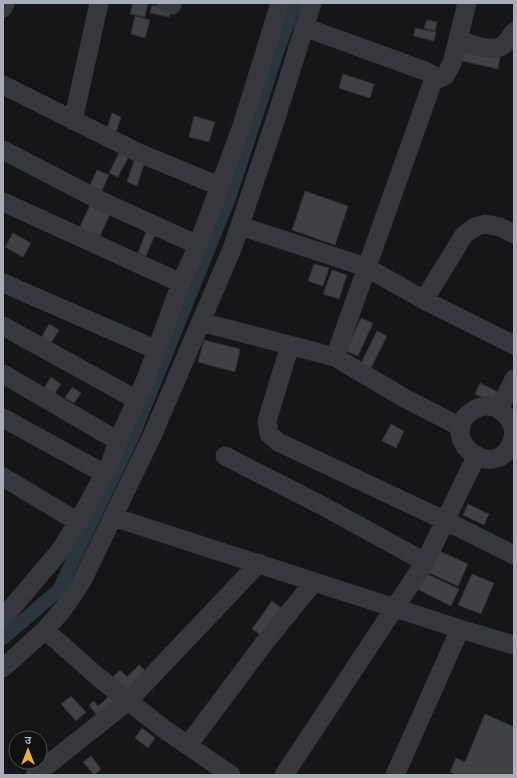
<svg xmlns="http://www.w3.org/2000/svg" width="517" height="778" font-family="Roboto,'Noto Sans Devanagari',sans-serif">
<rect width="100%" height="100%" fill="#161618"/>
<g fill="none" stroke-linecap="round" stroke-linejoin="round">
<path stroke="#2c353c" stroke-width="14" d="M3 638 59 590 133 435 229 198 278 49 295 3"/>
</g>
<path fill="#404145" stroke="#303034" d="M133 3H148L145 17 130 14Z
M152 5 171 9 169 17 150 13Z
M135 16 150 20 145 38 131 34Z
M427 20 437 22 435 31 424 28Z
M415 28 436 32 434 41 414 36Z
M465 50 500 57 498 69 462 61Z
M343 74 374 84 370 98 339 88Z
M112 113 121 117 114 138 105 135Z
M194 116 215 122 209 142 189 137Z
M120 151 129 156 118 177 109 173Z
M135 158 145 161 137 186 127 182Z
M97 170 109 175 99 197 87 192Z
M305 191 348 206 335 245 292 230Z
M93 199 113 208 96 244 76 235Z
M147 229 156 232 146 256 138 253Z
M13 233 31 243 23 257 5 247Z
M314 264 329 268 323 286 308 281Z
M332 270 347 275 339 299 323 294Z
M361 318 373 323 358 356 346 351Z
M49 324 59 330 48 348 38 343Z
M377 331 387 336 371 368 361 363Z
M204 340 240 349 235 372 198 362Z
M51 377 61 384 53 396 43 390Z
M480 383 498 392 493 402 475 394Z
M72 387 81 393 74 403 65 398Z
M391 424 404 431 396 448 382 441Z
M468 504 489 514 484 525 463 515Z
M437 550 468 564 458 586 427 572Z
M425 573 459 589 451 606 417 589Z
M472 574 494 583 481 614 458 605Z
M272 601 284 610 264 637 252 629Z
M139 665 147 672 128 691 113 677 120 670 127 677Z
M112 694 118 701 99 718 89 705 94 701 98 706Z
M71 696 86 712 76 721 61 704Z
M485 714 514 727V775H457L450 772 456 758 465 762Z
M142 728 155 738 148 748 135 738Z
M91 756 101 769 94 775 83 762Z"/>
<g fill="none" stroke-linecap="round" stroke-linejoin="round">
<path stroke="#37383d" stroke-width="19" d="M166 3 172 5
M3 8 5 3
M304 27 425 71 431 74 433 81 335 357
M458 40C469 43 490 53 502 46 507 43 510 37 514 32
M433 81 445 76 452 63 467 3
M3 85 139 153 219 186
M73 121 99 3
M3 150 103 202 198 245
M3 202 181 283
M240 226 366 267 424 300 514 345
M3 283 157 350
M424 300 464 235 475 227 485 224 500 227 514 234
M201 322 335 357 406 399 461 427
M3 326 137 400
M290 345 267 421 269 434 278 442 446 521 514 555
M3 374 118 441
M499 409 514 379
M3 418 105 474
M514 433C511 413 491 398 472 411 432 439 504 491 514 433
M225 456 321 505 425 562
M3 477 78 522
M113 517 460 629 514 645
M3 618 59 552 78 522 111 462 118 441 146 379 181 283 198 245 242 126 280 3
M45 630 98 677 164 729 231 775
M3 668 45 630 64 608 82 581 152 436 232 249 277 115 312 3
M188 745 265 642 314 582
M35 775 128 701 259 563
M284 775 425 562 476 457
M395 775 460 629"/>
</g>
<rect width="517" height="778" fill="none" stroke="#a8adb8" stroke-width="8"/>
<g transform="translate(28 750)"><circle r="19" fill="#111113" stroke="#4d4f55"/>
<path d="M0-3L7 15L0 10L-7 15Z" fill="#f2b134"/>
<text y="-6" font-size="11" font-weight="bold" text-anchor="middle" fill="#a8adb8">उ</text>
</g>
</svg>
